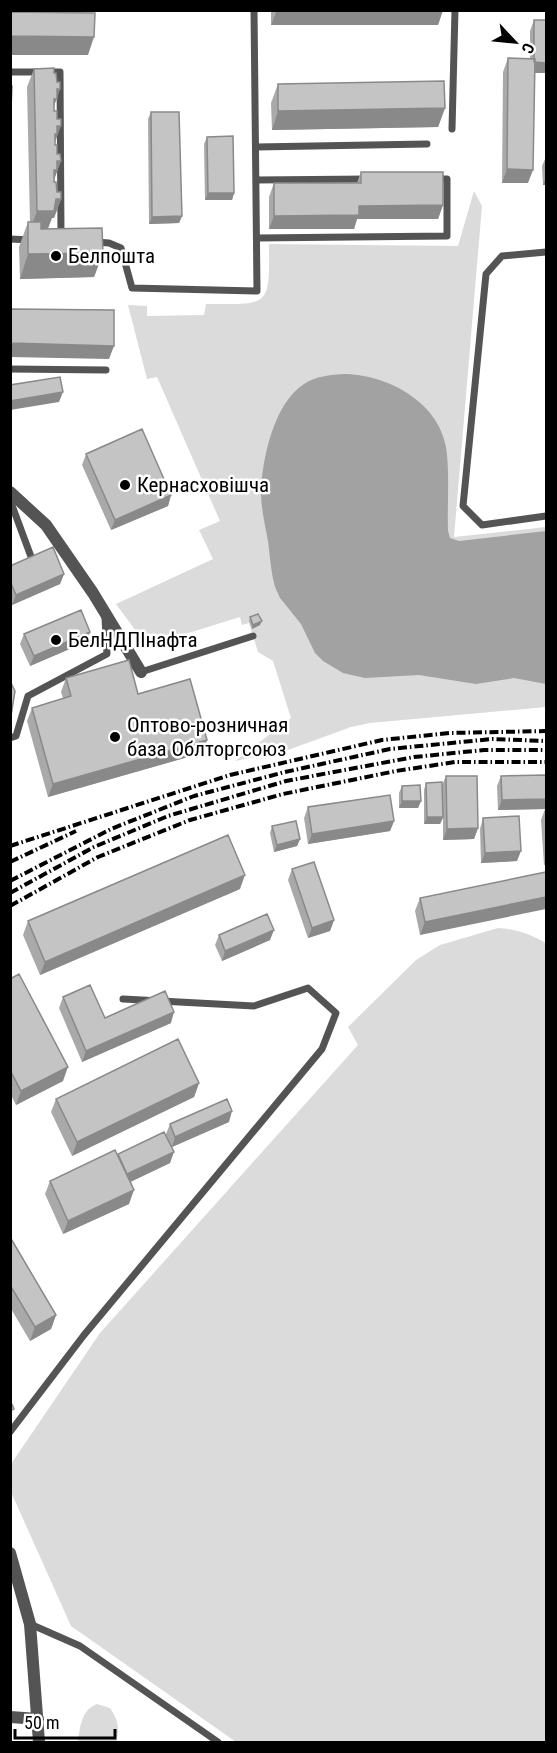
<svg xmlns="http://www.w3.org/2000/svg" width="557" height="1753" font-family="'Roboto Condensed',sans-serif">
<rect width="100%" height="100%" fill="#fff"/>
<path fill="#dbdbdb" d="M474 191 482 206 454 537 546 527V707L370 723 351 727 285 751 235 761 291 718 273 661 258 652 249 623 242 625 240 617 147 646 116 604 213 559 199 530 220 521 157 377 147 379 128 305 147 306V316L204 315 206 304C268 304 270 309 269 244L458 246Z
M498 928C517 929 530 934 546 943V1742H236L71 1626 11 1492V1464L100 1333 358 1045 348 1027 416 960 440 945Z
M97 1704 110 1708C118 1719 120 1729 116 1742H78C80 1727 81 1710 97 1704Z"/>
<path fill="#a2a2a2" d="M343 374C386 374 438 401 446 447 450 474 447 504 448 531L450 538 459 541 546 531V684L514 678 476 684 419 675 365 678 343 673 323 661 315 653 301 624 280 598 275 587C271 572 270 557 268 541 265 525 261 508 261 492 262 459 274 403 304 384 316 376 330 375 343 374Z"/>
<g fill="none" stroke-linecap="round" stroke-linejoin="round">
<path stroke="#545454" stroke-width="7" d="M10 72H60L61 236
M452 129 455 10
M256 147 427 144
M256 180 368 179
M257 238 447 236V179H436
M10 239 31 240
M96 242 109 243 121 248 132 288 257 291 254 10
M546 252 502 256 486 274 463 506 482 525 546 516
M10 369 106 370
M10 500 33 562
M141 672 253 636
M10 738 16 736 28 696 107 654 105 618
M10 1432 84 1335 322 1049 336 1013 308 988 254 1006 123 999
M30 1624 80 1646 218 1742"/>
<path stroke="#545454" stroke-width="12" d="M10 492 46 525 93 593 141 672
M10 1553 30 1624 39 1742
M10 1717 38 1719"/>
<path stroke="#000" stroke-width="4" stroke-dasharray="9 3 1.5 3" stroke-linecap="butt" d="M10 846 230 775 382 740 449 733 546 731
M10 862 76 831
M10 881 111 829 194 796 285 772 390 749 492 739 546 741
M10 893 94 847 168 816 286 781 414 757 484 750H546
M10 906 98 857 190 820 283 794 396 771 455 762H546"/>
</g>
<path fill="#a9a9a9" d="M271 10H443L438 25H271Z
M534 20H546V73H534L528 183H502L503 72 508 58 530 59V31Z
M34 69 54 73 57 82 60 89 54 106 55 143 57 154 61 161 54 179 57 192 61 199 54 218H52L48 229 103 253 94 277 20 279 19 247 28 222H30L27 87Z
M278 84 445 108 438 127 272 130 271 103Z
M151 112 182 216 179 223 149 224 148 119Z
M207 137 234 193 232 200H205L204 144Z
M545 159 546 185H543L542 166Z
M361 172 443 205 438 219H357L354 229H269V197L274 183H357Z
M86 454 171 495 168 506 111 530 82 465Z
M10 566 64 574 60 584 12 605 10 601Z
M250 617 260 625 252 629 249 621Z
M90 632 86 642 30 666 20 644 24 634Z
M66 678 138 694 207 740 202 753 48 797 27 721 32 708 63 698 61 692Z
M546 775V865H544L541 820 545 809 498 810 497 786 501 776Z
M446 776 478 828 474 839 443 840V818L440 824H424V790L426 783 442 785Z
M402 786 421 801 418 808H399V793Z
M308 807 394 821 390 831 308 844 304 818Z
M483 818 517 861 481 863 480 829Z
M272 826 300 839 297 846 274 852 270 833Z
M292 869 334 920 330 931 308 938 288 880Z
M546 872 420 935 415 911 420 898Z
M240 889 40 975 23 935 28 921Z
M219 935 270 940 222 961 215 945Z
M10 979 63 1081 16 1105 10 1093Z
M63 997 105 1018 171 1023 82 1062 59 1008Z
M199 1083 194 1097 72 1156 51 1112 56 1099Z
M229 1122 172 1147 170 1163 130 1182 129 1204 63 1234 45 1194 50 1181 117 1155 118 1154 166 1134 170 1124Z
M10 1237 56 1315 51 1329 30 1341 10 1307Z"/>
<path fill="#898989" d="M277 10H443L438 25H271Z
M10 36 94 37 88 55H10Z
M534 62 546 63V73H530Z
M57 89H60L50 117Z
M445 108 438 127 272 130 278 111Z
M57 126H61L54 145 50 153Z
M57 161H61L54 180 47 188Z
M507 169 533 170 528 183H502Z
M546 178V185H543Z
M208 193H234L232 200H205Z
M56 199H61L54 218H52L47 230H30L37 211Z
M443 205 438 219H357L354 229H269L274 216 359 206Z
M182 216 179 223 149 224 152 217Z
M103 253 94 277 20 279 28 254Z
M10 343 114 346 109 359 10 357Z
M63 392 59 402 10 410V401Z
M171 495 168 506 111 530 115 520Z
M64 574 60 584 12 605 16 595Z
M262 621 260 625 252 629 253 625Z
M90 632 86 642 30 666 34 656Z
M207 740 202 753 48 797 53 784Z
M546 799V809V807L545 809 498 810 502 800Z
M402 801H421L418 808H399Z
M427 817H443L440 824H424Z
M394 821 390 831 308 844 312 834Z
M478 828 474 839 443 840 447 829Z
M300 839 297 846 274 852 277 845Z
M521 851 517 861 481 863 485 853Z
M245 875 240 889 40 975 45 962Z
M546 897V909L420 935 425 922Z
M334 920 330 931 308 938 312 928Z
M274 930 270 940 222 961 225 951Z
M174 1012 171 1023 82 1062 86 1051Z
M68 1067 63 1081 16 1105 21 1091Z
M199 1083 194 1097 72 1156 77 1142Z
M232 1111 229 1122 172 1147 175 1137Z
M174 1152 170 1163 124 1185 127 1174Z
M134 1190 129 1204 63 1234 68 1221Z
M56 1315 51 1329 30 1341 35 1327Z"/>
<path fill="#c4c4c4" stroke="#898989" stroke-width="1.5" d="M10 12 95 13 94 37 10 36Z
M534 20H546V63L534 62Z
M508 58 535 59 533 170 507 169Z
M54 68V73H56L57 82H60V89H57V99H54V111H57V119H61V126H57V134H55V145H57V154H60L61 161H57V170H54V182H56L57 192H61V199H56L54 211H37L34 69Z
M444 81 445 108 278 111V84Z
M10 86H12L11 109H10Z
M151 112H179L182 216 152 217Z
M233 136 234 193H208L207 137Z
M361 172H443V205L359 206V215L274 216V183H361Z
M28 222H41V229L102 228 103 253 28 254Z
M10 309 114 310V346L10 343Z
M60 377 63 392 10 401V385Z
M142 429 171 495 115 520 86 454Z
M53 547 64 574 16 595 10 581V566Z
M81 610 90 632 34 656 24 634Z
M258 614 262 621 253 625 250 617Z
M129 660 138 694 190 679 207 740 53 784 32 708 71 696 66 678Z
M10 681 15 691 11 716H10Z
M546 775V799L502 800 501 776Z
M446 776H477L478 828 447 829Z
M442 782 443 817H427L426 783Z
M420 785 421 801H402V786Z
M390 795 394 821 312 834 308 807Z
M519 816 521 851 485 853 483 818Z
M296 821 300 839 277 845 272 826Z
M228 835 245 875 45 962 28 921Z
M314 862 334 920 312 928 292 869Z
M546 872V897L425 922 420 898Z
M267 914 274 930 225 951 219 935Z
M19 974 68 1067 21 1091 10 1070V979Z
M90 985 105 1018 165 991 174 1012 86 1051 63 997Z
M178 1039 199 1083 77 1142 56 1099Z
M227 1099 232 1111 175 1137 170 1124Z
M164 1132 174 1152 127 1174 118 1154Z
M115 1150 134 1190 68 1221 50 1181Z
M10 1237 56 1315 35 1327 10 1285Z
M10 1400 14 1409 10 1411Z"/>
<g fill="#000" stroke="#fff" stroke-width="2">
<circle cx="56" cy="256" r="6"/>
<circle cx="125" cy="485" r="6"/>
<circle cx="56" cy="640" r="6"/>
<circle cx="115" cy="737" r="6"/>
</g>
<g text-anchor="middle" stroke-width="5" stroke-linejoin="round" paint-order="stroke">
<g font-size="21" fill="#000" stroke="#fff" text-anchor="start">
<text x="68" y="263">Белпошта</text>
<text x="137" y="492">Кернасховішча</text>
<text x="68" y="647">БелНДПІнафта</text>
<text x="127" y="732">Оптово-розничная<tspan x="127" dy="24">база Облторгсоюз</tspan></text>
</g>
</g>
<rect width="557" height="1753" fill="none" stroke="#000000" stroke-width="24"/>
<g transform="translate(515 42) rotate(116)" stroke="#ffffff" stroke-width="4.5" paint-order="stroke">
<path d="M0-4.5L10 22L0 15L-10 22Z" fill="#000000"/>
<text y="-9" font-size="16" font-weight="bold" text-anchor="middle" fill="#000000">С</text>
</g>
<path d="M15 1729v9h100v-9" fill="none" stroke="#000000" stroke-width="3"/>
<text x="24" y="1729" font-size="18" fill="#000000" stroke="#ffffff" stroke-width="4.5" paint-order="stroke">50 m</text>
</svg>
